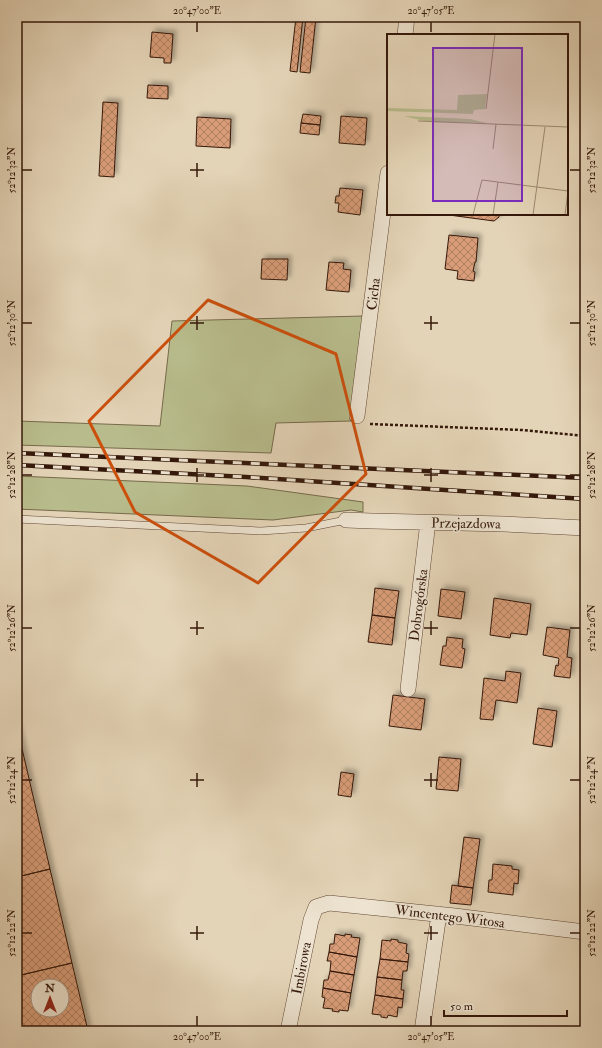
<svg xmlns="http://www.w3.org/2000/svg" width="602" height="1048" font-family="'IM FELL Double Pica',serif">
<defs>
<pattern id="building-cross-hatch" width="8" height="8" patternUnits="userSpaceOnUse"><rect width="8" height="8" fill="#d89d78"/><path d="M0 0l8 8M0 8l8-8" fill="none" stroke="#b07f61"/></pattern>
<filter id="shadow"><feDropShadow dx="3.5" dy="-3.5" stdDeviation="2" flood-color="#0004"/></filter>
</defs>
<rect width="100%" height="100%" fill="#e4d4b7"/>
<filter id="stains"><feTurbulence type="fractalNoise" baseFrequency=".005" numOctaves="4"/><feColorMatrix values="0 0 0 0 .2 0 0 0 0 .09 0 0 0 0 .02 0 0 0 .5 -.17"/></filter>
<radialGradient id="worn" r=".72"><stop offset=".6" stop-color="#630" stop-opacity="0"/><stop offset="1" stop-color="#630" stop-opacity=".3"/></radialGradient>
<path fill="#b8bc8c" stroke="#766a4b" d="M363 316 351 421 276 423 271 453 17 445V421L160 426 172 321Z
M17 476 247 486 363 502V512L351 510 273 520 17 509Z"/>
<path fill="url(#building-cross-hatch)" stroke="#34180a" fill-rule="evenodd" filter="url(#shadow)" d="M296 17H303L297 72 290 71Z
M306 17H316L310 73 300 72Z
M152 32 173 34 171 63H164V58L150 57Z
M148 85 168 86V99L147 98Z
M103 102 118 103 114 177 99 176Z
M303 114 321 116 320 125 301 123Z
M341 116 367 118 365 145 339 143Z
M197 117 231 119 230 148 196 146Z
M301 123 320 125 319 135 300 133Z
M340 188 363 190 360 215 338 212 339 203H335L336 196H339Z
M449 214H499V217L494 221 449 215Z
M449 235 478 238 476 262H475L473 271 475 272 474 281 457 279 458 271 445 269Z
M262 259H288L287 280 261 279Z
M329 262 344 263 343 269 351 270 349 292 326 290Z
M375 588 399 591 395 618 372 615Z
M441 589 465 592 461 619 438 616Z
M494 598 531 604 527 635 511 633 510 638 490 635Z
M372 615 395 618 392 645 368 642Z
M547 627 570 630 567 657 572 658 570 678 554 676 556 665 558 666 559 659 558 658 543 655Z
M447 637 463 639 462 648 465 649 462 668 455 667H454L440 665 443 646H446Z
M506 671 521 673 517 703 496 700 493 720 480 719 484 678 505 681Z
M393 695 425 699 421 730 389 726Z
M538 708 557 711 552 747 533 744Z
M17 727 50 869 17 877Z
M439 757 461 759 458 791 436 789Z
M341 772 354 774 351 797 338 795Z
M464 837 480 839 473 888 458 886Z
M493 864 512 866V869L519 870 518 884 514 883 513 895 488 892 489 880H492Z
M50 869 72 963 17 976V877Z
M452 885 473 888 471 905 450 903Z
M335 934 345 936V934L352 935 351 937 360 938 357 957 329 952 330 944H334Z
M391 939 398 940V942L407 944 406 953 409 954 408 962 380 959 382 940 391 941Z
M329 952 357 957 354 975 330 971 331 961H327Z
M380 959 408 962 407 971H403L402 980 377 977Z
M72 963 88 1031H17V976ZM38 986H62V1010H38Z
M330 971 354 975 351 993 323 988 324 980H328Z
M377 977 402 980 401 990H404L403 999 375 995Z
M323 988 351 993 348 1011 339 1010V1012L332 1011 333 1009 323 1008 325 998 322 997Z
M375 995 403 999 402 1008 398 1007 397 1017 388 1015 387 1018 381 1017V1015L372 1014Z"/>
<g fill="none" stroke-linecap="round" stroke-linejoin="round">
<defs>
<path id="service" d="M17 519 261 531 306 528 346 520"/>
<path id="minor" d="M405 35 407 17
M357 416 388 173
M346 520 372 521 504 524 585 528
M408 689 428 522
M288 1031 311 920 316 907 329 903 455 916 585 932
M422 1031 439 914"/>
</defs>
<use href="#service" stroke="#604735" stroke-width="8"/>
<use href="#minor" stroke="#604735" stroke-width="16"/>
<path stroke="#34180a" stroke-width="2.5" stroke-dasharray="3 2" stroke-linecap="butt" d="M370 424 522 430 585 436"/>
<use href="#service" stroke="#ede3d0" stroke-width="7"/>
<use href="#minor" stroke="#ede3d0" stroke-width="15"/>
<defs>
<path id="rail" d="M17 453 585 478
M17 465 246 477 585 499"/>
</defs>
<use href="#rail" stroke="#34180a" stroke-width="4.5"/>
<use href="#rail" stroke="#ede3d0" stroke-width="3" stroke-dasharray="9" stroke-linecap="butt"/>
</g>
<path fill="none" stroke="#cd4f0c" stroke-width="3" stroke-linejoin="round" d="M208 300 336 354 366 474 258 583 135 512 89 421Z"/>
<path fill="none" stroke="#34180a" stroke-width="1.5" d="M197 22V32M431 22V32M197 163V177M22 170H32M190 170H204M570 170H580M197 316V330M431 316V330M22 323H32M190 323H204M424 323H438M570 323H580M197 468V482M431 468V482M22 475H32M190 475H204M424 475H438M570 475H580M197 621V635M431 621V635M22 628H32M190 628H204M424 628H438M570 628H580M197 773V787M431 773V787M22 780H32M190 780H204M424 780H438M570 780H580M197 926V940M431 926V940M22 933H32M190 933H204M424 933H438M570 933H580M197 1016V1026M431 1016V1026"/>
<g text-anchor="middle" stroke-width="3" stroke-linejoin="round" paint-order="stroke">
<g font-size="14" fill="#34180a" stroke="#ede3d0">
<text transform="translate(373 294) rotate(-83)" y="5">Cicha</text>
<text transform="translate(466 523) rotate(1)" y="5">Przejazdowa</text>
<text transform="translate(418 605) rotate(-83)" y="5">Dobrogórska</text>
<text transform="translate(450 916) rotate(7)" y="5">Wincentego Witosa</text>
<text transform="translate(301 968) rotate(-79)" y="5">Imbirowa</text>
</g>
</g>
<g transform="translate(387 34)">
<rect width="181" height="181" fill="#e4d4b7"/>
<path d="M100 60 98 75 87 76 86 80 0 77V74L70 76 71 61ZM17 82 83 85 100 89 41 88Z" fill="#b8bc8c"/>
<path fill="none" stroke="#9e8972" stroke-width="1" d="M99 75 108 0M31 87 181 93M106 115 109 90M86 181 95 146 181 157 178 181M106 181 111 148M146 181 158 93"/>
<path fill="#7b2cbf" fill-opacity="0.15" stroke="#7b2cbf" stroke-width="2" d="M46 14H135V167H46Z"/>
<rect width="181" height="181" fill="none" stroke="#34180a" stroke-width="2"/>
</g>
<rect width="602" height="1048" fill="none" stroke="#e4d4b7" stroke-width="44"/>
<g transform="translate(50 998)"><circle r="19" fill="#ede3d0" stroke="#a39281"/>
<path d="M0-3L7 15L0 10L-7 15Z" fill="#8f2418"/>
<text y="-6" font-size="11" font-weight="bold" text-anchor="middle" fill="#34180a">N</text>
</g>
<path d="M444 1010v6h123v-6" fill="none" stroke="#34180a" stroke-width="2"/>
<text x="450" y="1010" font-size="12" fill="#34180a" stroke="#ede3d0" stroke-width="3" paint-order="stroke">50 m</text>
<rect x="22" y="22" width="558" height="1004" fill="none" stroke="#34180a" stroke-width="1.5"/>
<g font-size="10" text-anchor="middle" fill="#34180a">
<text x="197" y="14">20°47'00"E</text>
<text x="431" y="14">20°47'05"E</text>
<text transform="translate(11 170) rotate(-90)" y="4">52°12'32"N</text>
<text transform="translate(591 170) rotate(-90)" y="4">52°12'32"N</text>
<text transform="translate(11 323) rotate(-90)" y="4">52°12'30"N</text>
<text transform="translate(591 323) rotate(-90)" y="4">52°12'30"N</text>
<text transform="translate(11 475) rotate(-90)" y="4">52°12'28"N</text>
<text transform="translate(591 475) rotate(-90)" y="4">52°12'28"N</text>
<text transform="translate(11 628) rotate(-90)" y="4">52°12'26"N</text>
<text transform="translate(591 628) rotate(-90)" y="4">52°12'26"N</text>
<text transform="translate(11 780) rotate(-90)" y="4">52°12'24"N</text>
<text transform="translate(591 780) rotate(-90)" y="4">52°12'24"N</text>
<text transform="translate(11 933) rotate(-90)" y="4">52°12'22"N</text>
<text transform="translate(591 933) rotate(-90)" y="4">52°12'22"N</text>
<text x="197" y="1040">20°47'00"E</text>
<text x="431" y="1040">20°47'05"E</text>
</g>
<rect width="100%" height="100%" filter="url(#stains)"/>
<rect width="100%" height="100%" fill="url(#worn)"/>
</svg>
